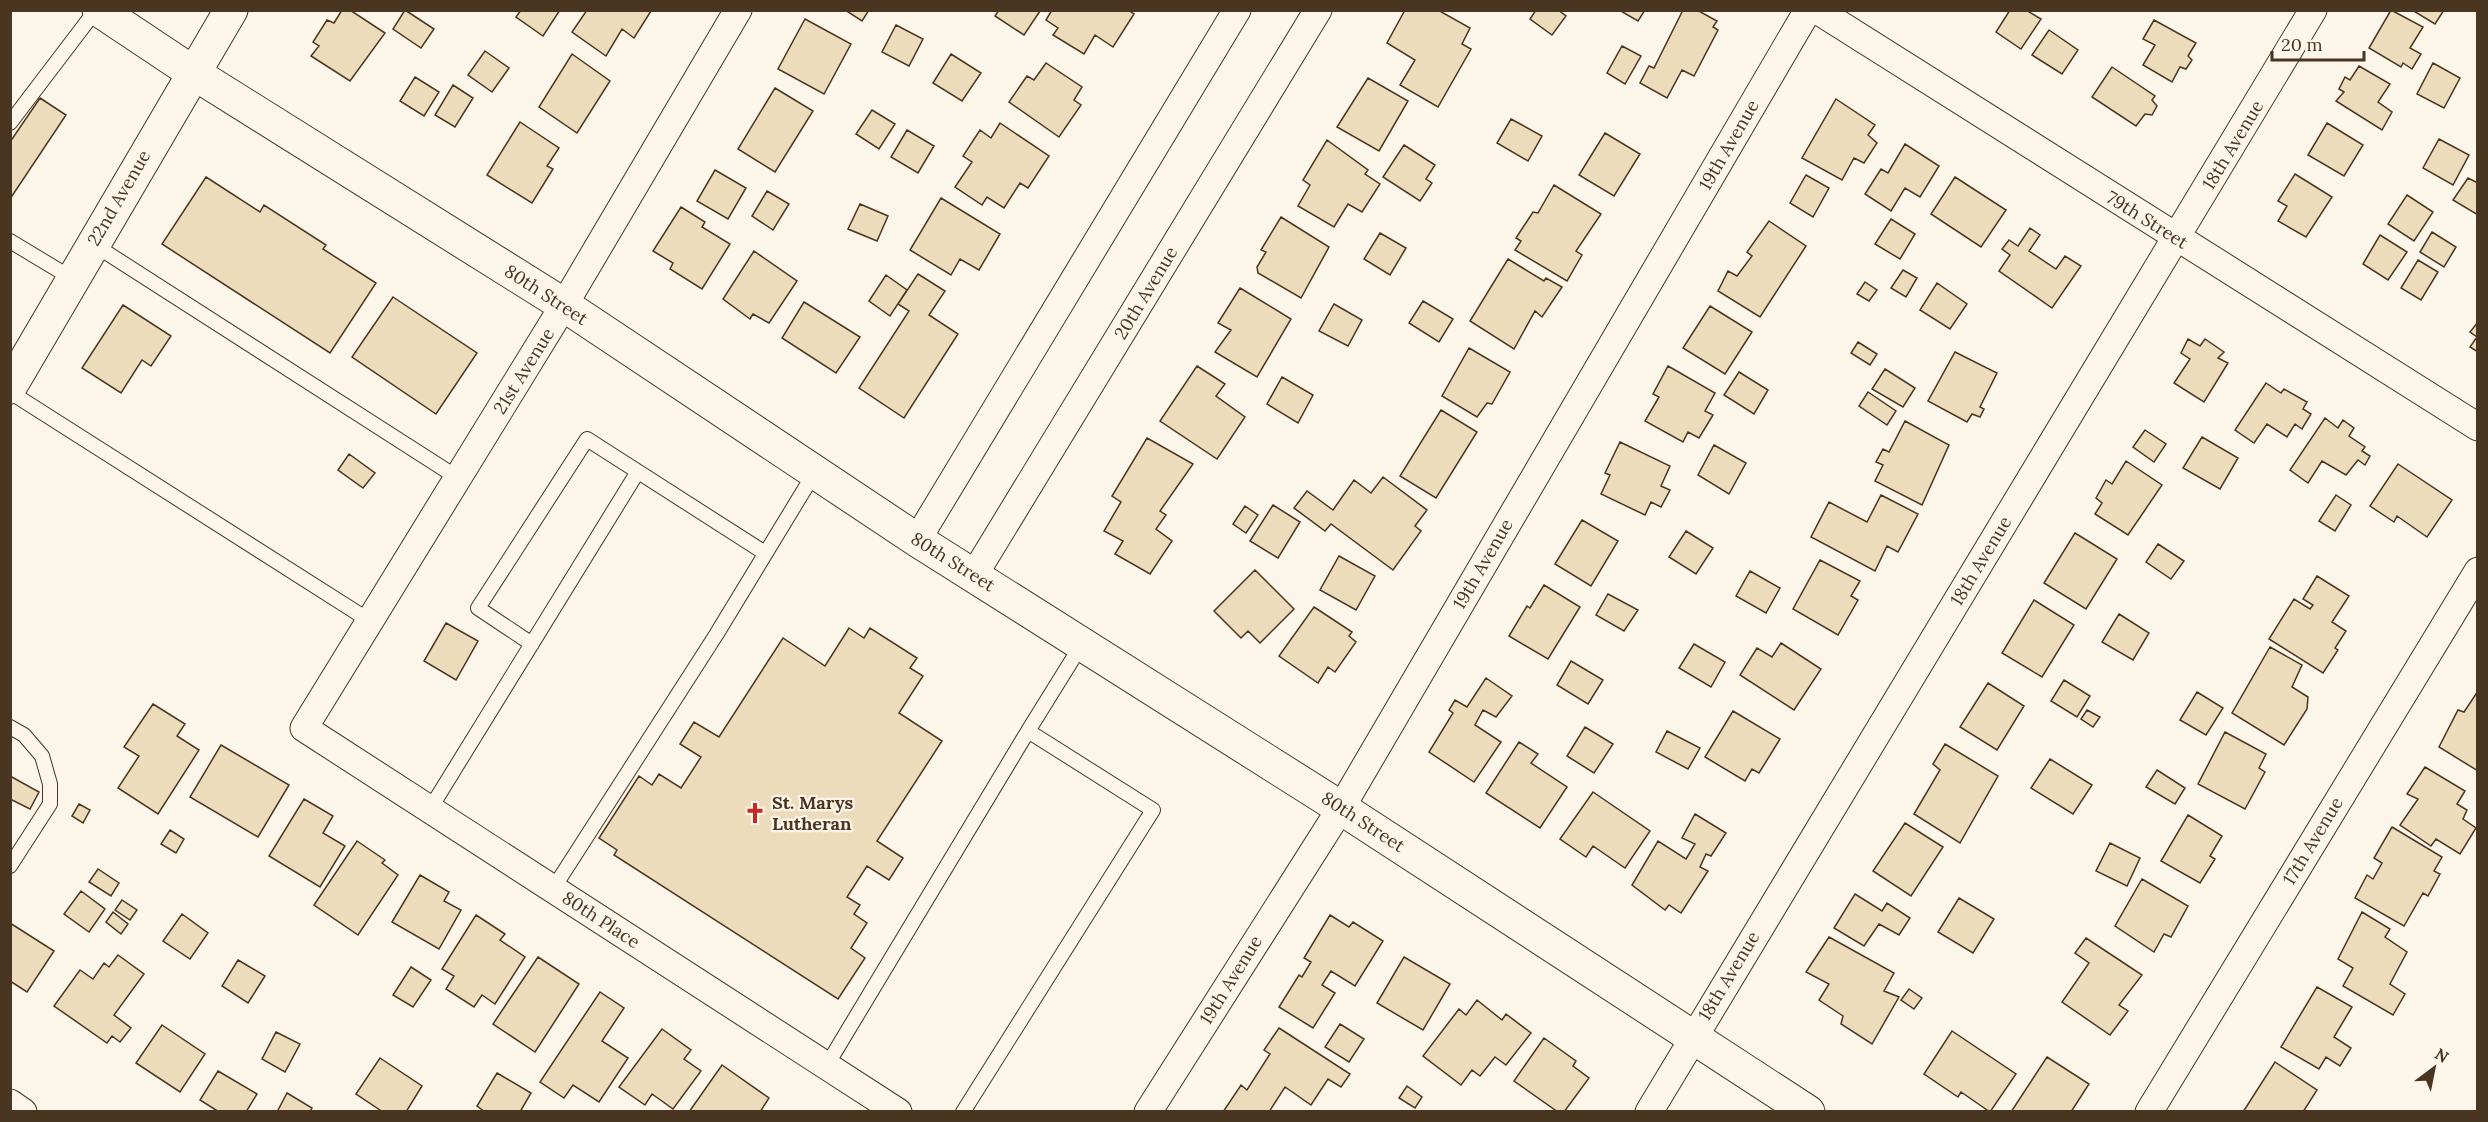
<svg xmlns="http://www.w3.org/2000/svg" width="2488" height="1122" font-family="Lora,serif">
<rect width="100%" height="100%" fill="#fbf6e9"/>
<path fill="#ecdcbc" stroke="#4a3520" stroke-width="1.5" d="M342 10H350L385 33 350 81 311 56 319 46 313 42 327 20 334 23Z
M405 10 434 29 421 48 393 29Z
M521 10H560L543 36 516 17Z
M587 10H649L651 11 634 38 622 29 606 56 572 32Z
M845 10H869L862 21Z
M999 10H1039L1040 11 1024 35 995 16Z
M1052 10H1128L1134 14 1113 47 1095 35 1084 54 1053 35 1058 28 1046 20Z
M1405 10H1438L1470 28 1462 44 1471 49 1438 107 1400 85 1415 60 1387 43Z
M1536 10H1558L1566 16 1552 35 1530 19Z
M1619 10H1645L1638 21Z
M1683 10H1697L1717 21 1713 27 1718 30 1694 76 1682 70 1667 98 1640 83 1649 66 1654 68Z
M2010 10H2026L2041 19 2021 49 1996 32Z
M2391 10 2423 27 2410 48 2421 54 2412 69 2403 63 2401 67 2369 48Z
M2412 10H2444L2435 24Z
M805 19 851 44 824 94 778 69Z
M2154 20 2196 43 2188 56 2192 60 2186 69 2180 67 2172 82 2143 65 2155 45 2143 39Z
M896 25 923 39 909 66 882 52Z
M2049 30 2078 50 2062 74 2032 55Z
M1622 46 1641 56 1625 84 1607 73Z
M485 51 509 68 492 92 468 75Z
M572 54 610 81 577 133 539 107Z
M951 54 981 73 962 101 933 83Z
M1046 63 1082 87 1074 100 1081 105 1059 137 1009 102 1027 76 1034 80Z
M2433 63 2460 78 2444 108 2417 94Z
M2359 66 2390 84 2378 102 2392 112 2382 130 2336 101 2344 92 2339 89 2345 77 2350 80Z
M2112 67 2155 96 2152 100 2157 106 2152 115 2145 114 2136 126 2092 97Z
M415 77 439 92 424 116 400 101Z
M1368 78 1408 101 1379 151 1337 127Z
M453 85 473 98 455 127 435 115Z
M775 88 813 111 775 172 738 149Z
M40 98 66 115 10 199V142Z
M1836 99 1875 125 1868 135 1877 143 1864 163 1854 158 1842 180 1802 158Z
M872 110 895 124 879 149 856 134Z
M1511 119 1542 136 1528 161 1497 143Z
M520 122 559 148 547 166 553 169 532 203 487 175Z
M1000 123 1049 156 1028 188 1020 183 1004 208 987 197 982 205 955 187 972 162 963 156 980 130 991 138Z
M2327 123 2363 145 2344 176 2308 155Z
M907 130 934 146 918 173 891 157Z
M1605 133 1640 154 1614 196 1579 175Z
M2439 139 2469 155 2453 185 2423 168Z
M1327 140 1368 170 1365 174 1380 184 1362 212 1348 204 1334 227 1298 206 1310 185 1303 180Z
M1905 144 1939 166 1920 197 1905 188 1891 211 1865 194 1881 169 1888 173Z
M1404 145 1435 165 1426 179 1432 183 1420 201 1383 177Z
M715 170 746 188 728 219 697 201Z
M2295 174 2332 197 2306 237 2278 221 2287 206 2278 201Z
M1806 175 1829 188 1813 217 1790 203Z
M206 177 260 212 264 205 326 245 323 249 376 283 330 353 162 244Z
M1955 177 2006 210 1981 247 1931 214Z
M2468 178 2478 183V215L2453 200Z
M1554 185 1601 214 1576 251 1582 255 1567 281 1515 250 1521 241 1516 238 1533 212 1538 213Z
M767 191 789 204 773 230 752 216Z
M2407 195 2433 212 2414 241 2388 224Z
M941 198 1000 234 979 270 960 259 951 275 910 250Z
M860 204 888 216 877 241 848 229Z
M681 207 705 222 702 227 730 244 702 289 670 269 673 263 653 251Z
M1281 217 1329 247 1301 298 1258 273 1257 267 1266 252 1261 250Z
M1891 219 1915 234 1900 259 1875 244Z
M1769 221 1806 246 1760 317 1718 291 1728 271 1737 276 1752 256 1747 252Z
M2030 228 2040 235 2029 251 2056 269 2065 256 2081 266 2052 308 1999 271 2010 255 2002 249 2009 240 2018 246Z
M2432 232 2456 247 2444 267 2420 252Z
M1380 233 1406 248 1390 275 1364 259Z
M2380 235 2407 252 2388 280 2363 264Z
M754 251 797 281 769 323 753 314 750 319 723 299Z
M1508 259 1544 281 1546 278 1562 287 1542 317 1535 311 1514 349 1470 321Z
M2418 260 2438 272 2421 300 2401 288Z
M1903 270 1917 278 1906 297 1891 288Z
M918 274 945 291 929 315 958 334 904 418 859 388 909 311 898 304Z
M886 275 907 290 890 316 869 301Z
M1865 282 1877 290 1869 301 1857 294Z
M1937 283 1967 304 1950 329 1920 310Z
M1240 288 1291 319 1257 377 1215 352 1231 330 1218 323Z
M393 297 477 353 436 414 352 357Z
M1423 301 1453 319 1439 342 1409 323Z
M804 302 860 337 836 373 782 338Z
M1334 304 1362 320 1348 346 1319 331Z
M123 305 171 336 151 366 142 360 121 393 82 368Z
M1710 306 1752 332 1725 374 1683 348Z
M2478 322V352L2470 347 2477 337 2470 332Z
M2188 339 2200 346 2205 339 2224 352 2218 358 2228 363 2204 402 2174 383 2190 359 2181 353Z
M1858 342 1877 354 1870 365 1851 353Z
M1469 348 1510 372 1492 404 1487 403 1477 417 1442 396Z
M1955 352 1997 373 1980 407 1984 409 1980 417 1972 414 1967 422 1928 401Z
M1197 366 1225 384 1216 396 1245 417 1217 459 1160 421Z
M1668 366 1715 393 1705 411 1713 415 1699 438 1688 432 1683 442 1645 421 1659 397 1653 394Z
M1885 369 1915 388 1903 407 1872 389Z
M1739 372 1768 390 1754 414 1724 395Z
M1282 377 1313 395 1298 423 1267 404Z
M2266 383 2281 393 2284 389 2307 402 2303 409 2311 414 2302 429 2295 424 2287 437 2267 424 2254 443 2235 430Z
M1868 392 1896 411 1887 425 1859 406Z
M1441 410 1477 432 1436 498 1400 476Z
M2325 418 2338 428 2343 420 2354 428 2349 436 2365 447 2362 451 2370 456 2365 465 2358 460 2346 475 2322 461 2308 483 2290 470Z
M1905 421 1949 445 1922 505 1875 481 1883 465 1876 462 1883 449 1889 452Z
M2145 430 2166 444 2154 462 2133 447Z
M2202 437 2238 458 2220 489 2183 468Z
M1147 438 1193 464 1160 511 1166 515 1156 529 1172 541 1150 574 1115 554 1123 541 1104 531 1121 502 1112 496Z
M1620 442 1670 466 1661 486 1670 490 1661 507 1651 502 1645 515 1601 494 1610 475 1605 473Z
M1714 445 1746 463 1729 494 1698 475Z
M349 454 375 473 363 488 338 470Z
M2126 461 2162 485 2128 535 2095 514 2102 503 2096 498 2106 480 2112 484Z
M2398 464 2452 500 2427 537 2397 516 2394 522 2370 506Z
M1383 477 1427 510 1415 526 1421 531 1393 570 1331 524 1325 531 1294 508 1307 491 1333 510 1354 480 1371 493Z
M1881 495 1918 514 1898 552 1887 546 1875 571 1811 537 1829 502 1867 522Z
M2336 495 2351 505 2335 531 2319 521Z
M1273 505 1300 522 1278 558 1250 541Z
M1245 506 1258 515 1246 533 1233 524Z
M1582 520 1618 541 1591 586 1555 564Z
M1686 531 1713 548 1696 574 1669 557Z
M2075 533 2117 559 2086 609 2044 583Z
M2158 544 2184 561 2171 579 2146 562Z
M1339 556 1375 576 1356 610 1320 590Z
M1820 560 1860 581 1851 596 1858 600 1838 635 1793 609Z
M1255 570 1294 609 1260 643 1248 631 1241 638 1214 611Z
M1750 571 1780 588 1766 613 1736 596Z
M2317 576 2349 596 2332 622 2346 631 2335 648 2338 650 2323 673 2269 639 2294 599 2310 609 2313 605 2303 599Z
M1544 585 1580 607 1548 659 1509 636 1527 606 1530 608Z
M1608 594 1638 610 1624 631 1596 615Z
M2034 600 2074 625 2042 677 2002 653Z
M1314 607 1352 632 1349 636 1356 642 1335 672 1328 667 1318 683 1279 656Z
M2119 614 2149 633 2133 660 2102 642Z
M446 623 478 641 456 680 424 661Z
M849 628 864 638 870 628 917 658 910 668 923 676 899 713 942 741 877 841 903 858 889 880 867 866 847 897 860 905 854 914 867 923 851 948 865 958 838 999 614 855 617 850 599 838 639 776 652 785 659 774 681 788 701 757 680 744 694 722 719 737 783 638 825 666Z
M1781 643 1821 669 1794 710 1740 675 1757 648 1772 657Z
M1694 644 1725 662 1711 687 1679 668Z
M2270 647 2302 665 2292 687 2308 697 2307 709 2284 745 2232 713Z
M1571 661 1603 680 1588 704 1557 685Z
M1486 678 1512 696 1496 717 1483 710 1475 725 1501 742 1474 782 1429 752 1453 713 1449 710 1455 700 1467 707Z
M2064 680 2090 696 2077 717 2051 701Z
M1988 683 2024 706 1997 750 1960 727Z
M2478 691V771L2439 747 2458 710 2464 712Z
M2197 692 2223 708 2206 735 2180 720Z
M153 704 185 724 177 736 199 750 158 814 118 788 139 756 124 747Z
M2087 710 2100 717 2093 727 2081 719Z
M1733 711 1780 739 1759 773 1752 769 1745 781 1705 757Z
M1585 727 1613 744 1594 773 1567 756Z
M1667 731 1700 748 1688 769 1656 752Z
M2225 732 2266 754 2259 768 2265 772 2245 809 2198 784Z
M1519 742 1538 754 1531 763 1567 787 1540 828 1486 793Z
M1945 744 1998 776 1960 843 1914 814 1940 770 1933 764Z
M221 745 289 785 258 837 190 797Z
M2050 759 2092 785 2073 814 2031 788Z
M2425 767 2465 791 2457 804 2467 810 2463 819 2476 828 2460 854 2436 839 2431 846 2400 825 2418 799 2407 794Z
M2157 770 2185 788 2175 804 2146 787Z
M10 776 39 792 30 809 10 799Z
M1593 792 1650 831 1625 868 1593 846 1586 857 1560 839Z
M304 799 333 816 323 833 345 846 320 887 269 856Z
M79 804 90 810 83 823 72 816Z
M1695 814 1726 833 1711 856 1706 854 1700 867 1708 871 1681 913 1669 905 1665 910 1632 885 1658 841 1686 859 1695 844 1682 838Z
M2188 815 2222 836 2210 856 2215 859 2200 883 2161 861Z
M1905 823 1943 847 1911 896 1873 871Z
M2392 827 2442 857 2434 871 2440 874 2428 896 2423 893 2404 926 2355 898 2367 875 2373 879 2382 863 2374 858Z
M170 830 184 839 176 853 161 844Z
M357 841 385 860 382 863 398 875 358 935 314 905Z
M2110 843 2140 858 2127 886 2096 871Z
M98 869 119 883 111 896 89 882Z
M420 875 449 892 444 901 461 910 439 949 392 922Z
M2142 879 2188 906 2171 937 2164 934 2154 952 2115 926Z
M81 891 105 909 89 932 64 914Z
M1855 894 1882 911 1887 903 1910 918 1899 935 1879 924 1864 946 1834 928Z
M1959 898 1994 919 1973 953 1938 932Z
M122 900 137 910 130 920 115 910Z
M113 912 128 924 121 934 106 922Z
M2362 912 2390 929 2385 937 2407 952 2390 984 2405 994 2393 1015 2343 986 2353 968 2338 959Z
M182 914 208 933 190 959 163 941Z
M476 915 505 934 500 940 525 957 495 1004 482 995 474 1007 446 989 454 976 442 969Z
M1330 915 1349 927 1353 922 1383 941 1355 986 1331 971 1322 985 1335 993 1313 1028 1279 1007 1299 975 1302 977 1311 962 1304 958Z
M10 923 54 951 27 992 10 981Z
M1829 937 1894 973 1884 991 1899 997 1872 1044 1841 1024 1843 1016 1819 1000 1829 984 1806 972Z
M2086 938 2142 975 2119 1005 2128 1011 2110 1035 2062 1002 2089 963 2075 953Z
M118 955 144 974 114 1015 131 1028 120 1042 112 1036 107 1043 54 1006 80 970 93 979 104 963 109 967Z
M538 957 579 984 535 1052 493 1024Z
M1404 957 1450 984 1423 1030 1377 1003Z
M238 960 265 976 248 1003 222 986Z
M411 967 431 980 413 1007 393 995Z
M2317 987 2352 1007 2334 1037 2351 1048 2340 1066 2326 1057 2319 1069 2281 1047Z
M1909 989 1922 998 1914 1009 1901 1000Z
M600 992 624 1008 602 1041 628 1058 599 1102 573 1085 564 1098 540 1082Z
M1477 1000 1502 1020 1506 1014 1531 1033 1506 1065 1495 1057 1480 1076 1472 1070 1461 1085 1423 1056 1459 1009 1466 1015Z
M1340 1024 1364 1039 1349 1062 1325 1047Z
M162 1025 205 1054 180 1092 136 1063Z
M1279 1028 1350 1074 1341 1087 1328 1079 1311 1105 1285 1087 1269 1112H1223L1241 1085 1247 1090 1270 1054 1264 1050Z
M662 1029 691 1050 684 1059 701 1071 673 1109 652 1094 645 1105 619 1087Z
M1952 1031 2016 1074 1990 1112 1961 1092 1958 1097 1924 1074Z
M276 1032 300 1044 285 1072 262 1059Z
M1544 1038 1576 1061 1573 1066 1589 1078 1564 1112H1558L1514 1081Z
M2047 1057 2089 1084 2071 1112H2011Z
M380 1058 422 1086 406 1112H383L356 1094Z
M2275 1062 2317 1090 2303 1112H2243Z
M722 1065 769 1098 760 1112H689Z
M218 1071 257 1094 246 1112H219L200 1100Z
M497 1073 531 1093 520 1112H485L477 1106Z
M1407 1086 1422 1097 1415 1108 1399 1098Z
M287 1093 312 1108 310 1112H277Z"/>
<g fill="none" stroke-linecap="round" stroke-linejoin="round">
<defs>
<path id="lane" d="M10 123 96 10
M10 241 73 279
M93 244 458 478
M10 392 370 621
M532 644 478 608 587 439 765 553
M10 727 24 735 42 756 50 784V804L10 866
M430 809 637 473
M553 889 716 635 815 472
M827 1065 1028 731
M963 1112 1153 810 1028 731 1082 644"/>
<path id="street" d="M738 10 564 305 304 728 898 1112
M1817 10 2478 427
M917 540 1237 10
M974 575 1318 10
M10 1103 23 1112
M1148 1112 1341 808 1808 10
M1649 1112 2313 10
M2149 1112 2478 571"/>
<path id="secondary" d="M99 10 192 72 564 305 917 540 1341 808 1808 1112
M10 387 231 10"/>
</defs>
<use href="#lane" stroke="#4a3520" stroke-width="16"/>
<use href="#street" stroke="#4a3520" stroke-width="29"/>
<use href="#secondary" stroke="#4a3520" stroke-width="35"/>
<use href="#lane" stroke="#fbf6e9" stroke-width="14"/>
<use href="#street" stroke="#fbf6e9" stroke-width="27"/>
<use href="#secondary" stroke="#fbf6e9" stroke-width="33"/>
</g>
<defs>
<symbol id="church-bare" viewBox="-9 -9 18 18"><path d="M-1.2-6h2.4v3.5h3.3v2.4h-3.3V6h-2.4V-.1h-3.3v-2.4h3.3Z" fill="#c62828" stroke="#fbf6e9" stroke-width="2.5" paint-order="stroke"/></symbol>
</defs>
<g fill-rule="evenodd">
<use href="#church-bare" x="740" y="798" width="30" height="30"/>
</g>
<g text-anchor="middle" stroke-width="4.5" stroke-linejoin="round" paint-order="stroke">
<g font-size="18" fill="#4a3520" stroke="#fbf6e9">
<text transform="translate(1729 145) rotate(-60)" y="6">19th Avenue</text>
<text transform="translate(2233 145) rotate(-59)" y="6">18th Avenue</text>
<text transform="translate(119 198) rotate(-60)" y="6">22nd Avenue</text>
<text transform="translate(2147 220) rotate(32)" y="6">79th Street</text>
<text transform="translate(1146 293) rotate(-59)" y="6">20th Avenue</text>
<text transform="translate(546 295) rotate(33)" y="6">80th Street</text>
<text transform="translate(524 371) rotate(-58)" y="6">21st Avenue</text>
<text transform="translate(1981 561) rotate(-59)" y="6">18th Avenue</text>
<text transform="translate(953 562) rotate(32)" y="6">80th Street</text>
<text transform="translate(1483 564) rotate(-60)" y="6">19th Avenue</text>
<text transform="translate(1363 822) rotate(33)" y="6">80th Street</text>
<text transform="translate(2313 841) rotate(-59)" y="6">17th Avenue</text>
<text transform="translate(601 920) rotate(33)" y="6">80th Place</text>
<text transform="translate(1729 976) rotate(-59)" y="6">18th Avenue</text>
<text transform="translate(1231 980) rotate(-58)" y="6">19th Avenue</text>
</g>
<g font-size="18" font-weight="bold" fill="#4a3520" stroke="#fbf6e9" text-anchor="start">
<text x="772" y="809">St. Marys<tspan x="772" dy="21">Lutheran</tspan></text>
</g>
</g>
<rect width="2488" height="1122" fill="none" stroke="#4a3520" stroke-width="24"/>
<g transform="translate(2434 1068) rotate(32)" stroke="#fbf6e9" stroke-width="4.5" paint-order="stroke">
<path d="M0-4.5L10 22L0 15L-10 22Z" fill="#4a3520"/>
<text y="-9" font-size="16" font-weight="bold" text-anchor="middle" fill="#4a3520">N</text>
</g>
<path d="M2272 51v9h92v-9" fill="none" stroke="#4a3520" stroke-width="3"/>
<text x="2281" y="51" font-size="18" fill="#4a3520" stroke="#fbf6e9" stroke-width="4.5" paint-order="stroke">20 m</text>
</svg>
